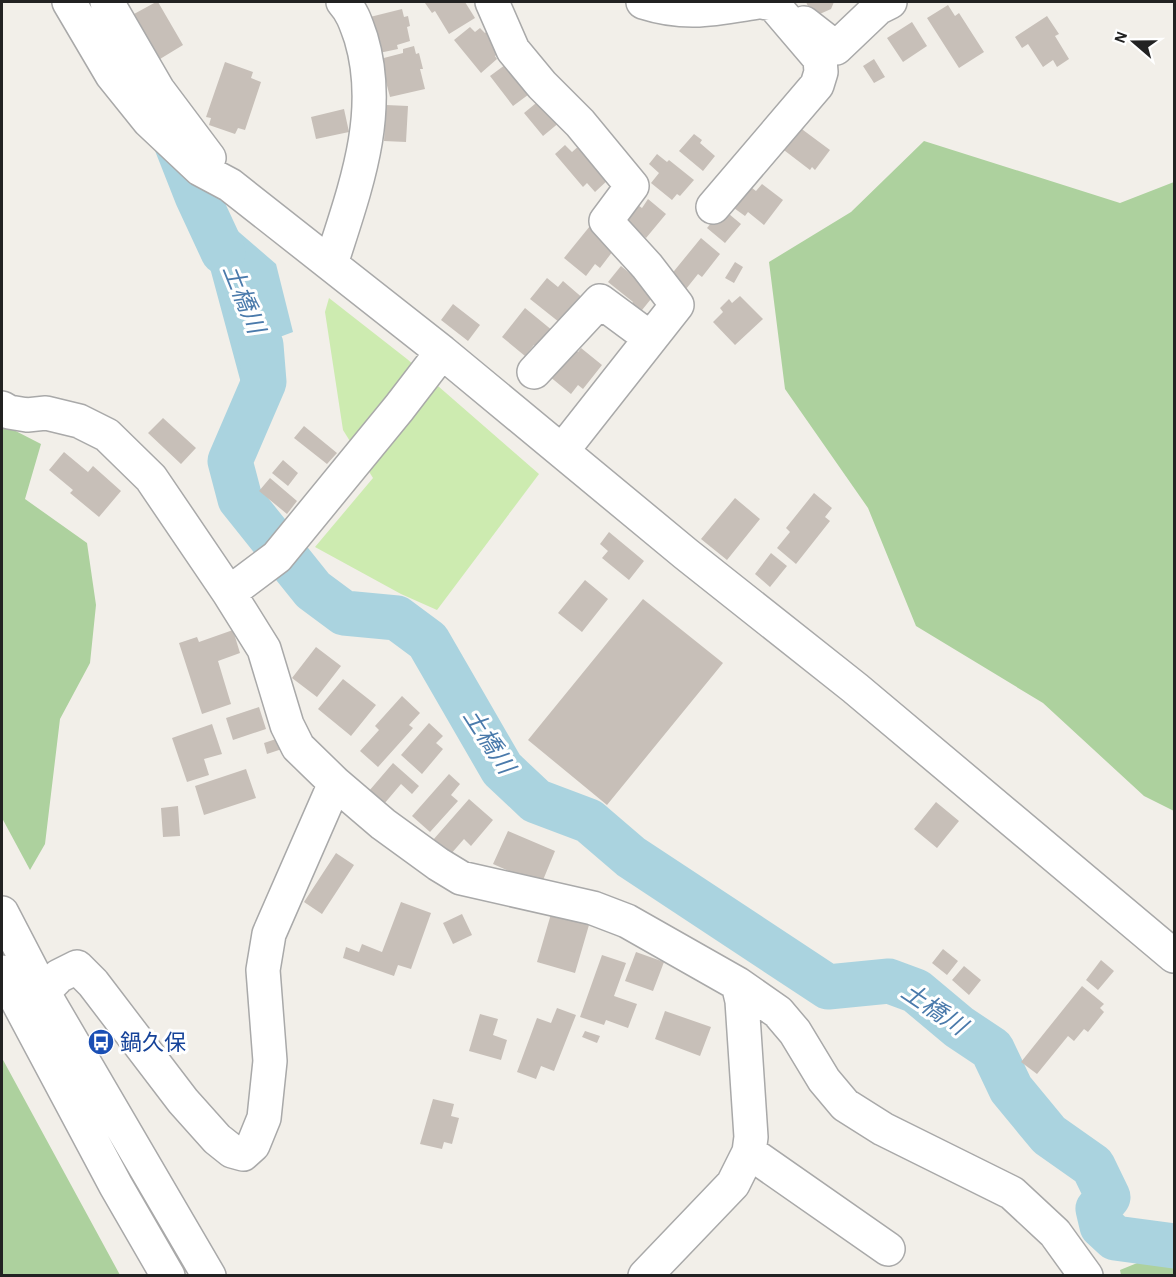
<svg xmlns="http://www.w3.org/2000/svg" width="1176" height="1277" font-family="'Alegreya Sans','Noto Sans JP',sans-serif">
<rect width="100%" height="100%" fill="#f2efe9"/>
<path fill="#cdebb0" d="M329 298 407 359 539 474 437 610 401 594 315 547 373 478 343 430 325 312Z"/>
<path fill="#add19e" d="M924 141 1120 203 1174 182V811L1144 796 1043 703 916 626 868 508 785 389 769 262 851 212Z
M2 424 41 444 25 499 87 543 96 605 90 663 60 719 45 844 30 870 2 818Z
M2 1058 120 1275H2Z
M1147 1259 1174 1268V1275H1121L1120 1270Z"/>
<path fill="#aad3df" d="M197 196 276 264 293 332 269 341 275 385 262 401 254 404 245 398 192 201Z"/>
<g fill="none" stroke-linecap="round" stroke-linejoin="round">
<path stroke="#aad3df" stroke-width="45" d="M166 126 173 135 197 196 223 252
M261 345 264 382 230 461 240 499 313 590 344 613 397 618 428 641 502 769 536 801 589 821 631 857 828 987 889 981 916 991 959 1027 992 1049 1011 1089 1049 1135 1093 1166 1108 1197 1098 1209 1102 1226 1115 1238 1174 1246"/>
</g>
<path fill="#c7bfb8" d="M156 2H158L183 45 160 59 134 14Z
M428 2H465L475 18 449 34 435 11 432 13 425 3Z
M806 2H834L831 9 813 17Z
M948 5 955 16 959 13 984 52 959 68 927 18Z
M402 9 404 17 408 16 410 26 407 27 410 41 397 45 398 49 379 53 370 17Z
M1047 16 1059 34 1055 36 1069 59 1057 67 1053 60 1043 67 1028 44 1022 48 1015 37Z
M912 22 927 46 903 62 887 38Z
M470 27 475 32 480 28 485 33 488 30 500 52 495 56 497 59 481 73 454 40Z
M414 46 416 54 419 53 423 69H420L425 89 390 97 380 59 403 53V49Z
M874 59 885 77 874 83 863 66Z
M225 62 253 72 251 78 261 82 245 130 238 128 235 134 209 125 211 118 206 117Z
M509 62 532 92 513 106 490 76Z
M541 99 560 122 543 136 524 113Z
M386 105 408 106 406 142 384 141Z
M344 109 349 132 316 139 311 117Z
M799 127 830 150 815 170 812 167 810 170 776 144Z
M694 134 702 140 700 143 715 156 703 171 679 151Z
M565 145 572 152 580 145 609 179 595 192 587 183 583 187 555 154Z
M657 154 667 162 669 160 694 180 680 196 677 194 672 200 651 183 659 173 649 164Z
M744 182 756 191 762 184 783 200 764 225 748 212 745 216 727 203Z
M648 199 666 214 646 238 623 219 635 203 642 208Z
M723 209 741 224 725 243 707 228Z
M590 226 616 247 600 268 595 264 586 276 564 258Z
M701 238 720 254 702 277 698 274 686 289 670 276Z
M735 262 743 267 734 283 725 278Z
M621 266 655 294 638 315 629 307 633 302 608 282Z
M547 278 558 287 563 281 585 300 564 326 530 299Z
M740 296 763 319 735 345 713 322 723 312 720 308 729 299 732 303Z
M453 304 480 325 468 341 441 320Z
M525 308 553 331 539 349 534 345 525 356 502 337Z
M572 347 578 352 581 348 602 365 583 389 578 385 571 394 549 376Z
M163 418 196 448 181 464 148 433Z
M304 426 337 453 327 464 294 438Z
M64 452 88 472 93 466 121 491 99 517 70 493 73 490 49 470Z
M283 460 298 473 288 486 272 473Z
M270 478 297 501 287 514 259 491Z
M814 493 832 508 825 517 830 521 796 564 777 548 790 532 786 528Z
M735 498 760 519 727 560 701 539Z
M609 532 644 561 629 580 602 558 608 551 600 544Z
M771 553 787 566 770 587 755 574Z
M585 580 608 599 582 632 558 613Z
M643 599 723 663 607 805 528 740Z
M233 630 240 653 218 661 231 704 202 714 179 643 197 637 199 642Z
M316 647 341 666 317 697 292 678Z
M343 679 376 705 351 736 318 709Z
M402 696 420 713 409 725 413 728 378 767 360 751 379 730 375 726Z
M259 707 266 729 233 740 226 718Z
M429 723 443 736 436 743 443 749 422 774 401 755Z
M212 724 222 754 204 759 209 775 187 782 172 738Z
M279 738 282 749 267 754 264 743Z
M393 763 419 786 412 794 401 784 384 804 369 791Z
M246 769 256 798 204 815 195 786Z
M449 774 460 784 451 795 458 801 430 832 412 816Z
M469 799 493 820 471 846 464 839 450 855 433 840Z
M936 802 959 821 937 848 914 829Z
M178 806 180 836 163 837 161 808Z
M508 831 555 851 541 885 493 864Z
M336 853 354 865 322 914 304 902Z
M401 902 431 913 411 969 398 965 394 976 343 958 346 947 359 952 362 944 382 952Z
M462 914 472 935 453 944 443 923Z
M551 914 589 925 575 973 537 962Z
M943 949 958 961 947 975 932 963Z
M636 952 664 962 653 991 625 981Z
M602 955 626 963 614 996 637 1004 628 1028 606 1020 604 1025 580 1017Z
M1101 960 1114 971 1098 990 1086 980Z
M964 966 981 980 969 995 952 980Z
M1082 986 1104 1004 1100 1008 1104 1012 1088 1032 1084 1029 1074 1041 1068 1036 1037 1074 1021 1062Z
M557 1008 576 1015 554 1071 541 1066 536 1079 517 1072 537 1018 551 1023Z
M665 1011 711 1027 700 1056 655 1039Z
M480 1014 498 1019 493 1035 507 1040 501 1060 469 1051Z
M585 1031 600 1036 597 1043 582 1037Z
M433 1099 454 1104 451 1116 459 1118 452 1144 444 1142 442 1149 420 1144Z"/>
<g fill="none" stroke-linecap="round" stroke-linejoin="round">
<defs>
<path id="minor" d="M69 2 112 75 149 121 200 169 230 185 442 352 686 554 855 688 1174 956
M107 2 158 90 209 158
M492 2 513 50 542 85 580 123 632 186 606 221 647 266 677 305 562 451
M643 2C687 16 714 9 758 2
M804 23 836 48 878 8 890 2
M713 207 817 85 821 72 820 59 773 4 762 2
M331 264C354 191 384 115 361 38 356 24 353 13 343 2
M534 372 600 301 650 338
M2 408 9 412 27 415 46 413 79 421 107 435 151 478 229 593 264 649 287 725 298 747 335 783 383 824 438 864 461 878 593 908 627 921 738 984 778 1012 795 1032 824 1080 845 1105 883 1129 1012 1193 1055 1233 1086 1276
M229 593 277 557 399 408 442 352
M2 913 43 992 209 1276
M2 972 116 1186 168 1276
M43 992 59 976 77 967 93 983 183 1101 217 1139 232 1151 243 1154 253 1145 264 1118 270 1061 263 970 269 934 335 783
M749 1152 888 1249
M645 1276 733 1184 749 1152 751 1137 742 1001 738 984"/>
</defs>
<use href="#minor" stroke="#a9a9a9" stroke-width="36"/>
<use href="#minor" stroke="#fff" stroke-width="33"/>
</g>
<defs>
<symbol id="bus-disc" viewBox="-11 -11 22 22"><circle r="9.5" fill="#1a4fb4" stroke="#fff"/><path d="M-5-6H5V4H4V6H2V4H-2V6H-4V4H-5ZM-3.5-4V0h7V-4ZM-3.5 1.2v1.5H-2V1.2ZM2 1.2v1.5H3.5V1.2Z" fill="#fff"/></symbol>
</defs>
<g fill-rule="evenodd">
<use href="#bus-disc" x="86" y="1027" width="30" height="30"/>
</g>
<g text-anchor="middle" stroke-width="6" stroke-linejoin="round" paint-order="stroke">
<g font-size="22" fill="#164399" stroke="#fff" text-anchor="start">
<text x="120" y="1050">鍋久保</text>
</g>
<g font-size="24" font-style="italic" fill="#4a7aab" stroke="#fff">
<text transform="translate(244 299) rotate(68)" y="8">土橋川</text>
<text transform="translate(489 741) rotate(57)" y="8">土橋川</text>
<text transform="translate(934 1009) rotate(34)" y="8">土橋川</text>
</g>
</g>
<rect width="1176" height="1277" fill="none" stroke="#222222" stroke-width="6"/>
<g transform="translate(1134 42) rotate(290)" stroke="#ffffff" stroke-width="4.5" paint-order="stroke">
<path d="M0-4.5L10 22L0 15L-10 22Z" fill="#222222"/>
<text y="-9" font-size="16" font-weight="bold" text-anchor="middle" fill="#222222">N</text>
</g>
</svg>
